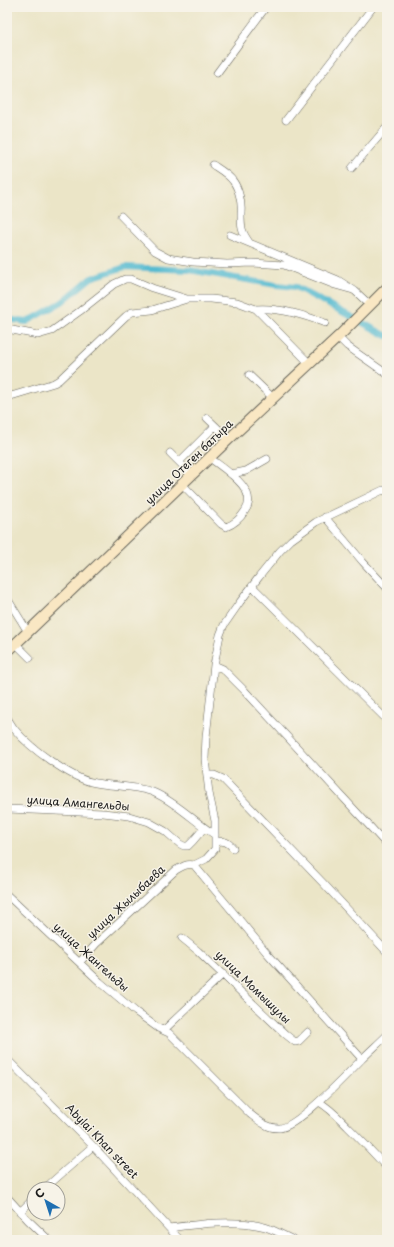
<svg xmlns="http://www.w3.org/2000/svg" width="394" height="1247" font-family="'Playpen Sans',sans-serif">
<rect width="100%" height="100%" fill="#f7f3e8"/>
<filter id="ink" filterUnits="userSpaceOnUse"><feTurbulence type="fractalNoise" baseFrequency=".025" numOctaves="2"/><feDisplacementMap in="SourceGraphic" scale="8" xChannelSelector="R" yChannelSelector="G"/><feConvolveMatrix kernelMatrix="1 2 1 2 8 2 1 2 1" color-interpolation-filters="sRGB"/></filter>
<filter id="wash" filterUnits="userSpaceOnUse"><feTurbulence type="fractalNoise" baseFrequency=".012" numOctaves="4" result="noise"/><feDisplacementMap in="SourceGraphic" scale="16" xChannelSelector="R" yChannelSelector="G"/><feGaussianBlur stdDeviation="0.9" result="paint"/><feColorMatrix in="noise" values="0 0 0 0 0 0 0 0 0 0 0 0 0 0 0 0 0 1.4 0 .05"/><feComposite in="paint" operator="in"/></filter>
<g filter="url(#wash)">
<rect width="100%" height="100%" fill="#ebe5c7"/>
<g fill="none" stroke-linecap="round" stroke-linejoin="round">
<path stroke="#52bad0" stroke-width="6" d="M7 319 27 322 62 302 91 278 125 267 189 270 276 285 296 287 387 336"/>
</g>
</g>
<g filter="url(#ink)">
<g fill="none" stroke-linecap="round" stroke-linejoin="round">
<defs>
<path id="minor" d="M217 73 266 7
M286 120 373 7
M213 165C219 169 228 174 233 181 239 189 242 203 241 213 241 227 241 231 249 242
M352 168 387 127
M121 216 155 251 168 258 193 262 227 264 253 263 284 265 335 285 353 290
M230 235 338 280 355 291 370 305
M256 309C279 307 304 315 325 323
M7 329 38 335 52 331 80 311 114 284 125 279H131L152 288 187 299
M338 337 347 346 387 374
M249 375 273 398
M7 395 11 396 54 383 59 380 126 316 132 312 152 310 187 299H211L237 302 256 309 310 364
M207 418 229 439
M170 453 186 469 191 476
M179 462 215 426
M231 474 246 471 267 459
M182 484 221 524 226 527C234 524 240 519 245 511 260 490 224 469 210 458
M325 517 363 562 387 588
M252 586 387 720
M7 598 28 632
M16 644 30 658
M214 665 223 669 245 691 387 845
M7 718C10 722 12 727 16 731 30 748 70 777 91 782 111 787 137 785 155 793 177 803 195 822 215 835
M207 775H214L223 779 324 884 387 952
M7 809 103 813 129 816 149 822 165 831 180 844 184 846H188L193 841 204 828
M216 842C224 840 228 842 233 848
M194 865 206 859 215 849V821L209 793 205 759 206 737 214 665 220 635 224 625 240 602 259 577 280 551 291 540 316 522 383 490 387 491
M7 895 100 982 136 1012 158 1028 169 1033 250 1114C259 1121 268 1129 280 1128 298 1127 348 1073 362 1059 370 1051 379 1043 387 1035
M182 938 198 951 285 1034 295 1042 299 1041 308 1032
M80 962 96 944 176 870C181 867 187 863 194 865L267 953 362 1059
M164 1030 223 974
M7 1059 93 1146 180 1240
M319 1102C330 1108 339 1118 348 1127 361 1140 374 1153 387 1168
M44 1189 93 1146
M7 1197 28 1220 49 1240
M20 1212 34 1198
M169 1228C198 1224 236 1219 265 1227 275 1230 285 1236 293 1240"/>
<path id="secondary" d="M7 652 229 439 338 337 387 288"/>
</defs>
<use href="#minor" stroke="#646258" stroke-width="8"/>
<use href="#secondary" stroke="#646258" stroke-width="12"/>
<use href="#minor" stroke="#fff" stroke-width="7"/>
<use href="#secondary" stroke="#f9e7c3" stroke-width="10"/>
</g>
</g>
<g text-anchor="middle" stroke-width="3" stroke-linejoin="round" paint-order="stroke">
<g font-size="11" fill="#1c1c1c" stroke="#f7f3e8">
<text transform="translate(189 462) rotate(-44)" y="4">улица Отеген батыра</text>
<text transform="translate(78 803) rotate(4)" y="4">улица Амангельды</text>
<text transform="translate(126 902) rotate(-43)" y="4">улица Жылыбаева</text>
<text transform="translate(91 957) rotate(42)" y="4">улица Жангельды</text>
<text transform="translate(253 987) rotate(44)" y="4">улица Момышулы</text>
<text transform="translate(102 1141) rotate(46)" y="4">Abylai Khan street</text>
</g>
</g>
<rect width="394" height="1247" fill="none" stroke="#f7f3e8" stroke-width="24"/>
<g transform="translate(46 1201) rotate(321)"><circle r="19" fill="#f7f3e8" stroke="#9f9d96"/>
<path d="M0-3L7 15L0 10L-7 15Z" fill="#1f6fb2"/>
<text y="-6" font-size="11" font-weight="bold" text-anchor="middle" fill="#1c1c1c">С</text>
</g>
</svg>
